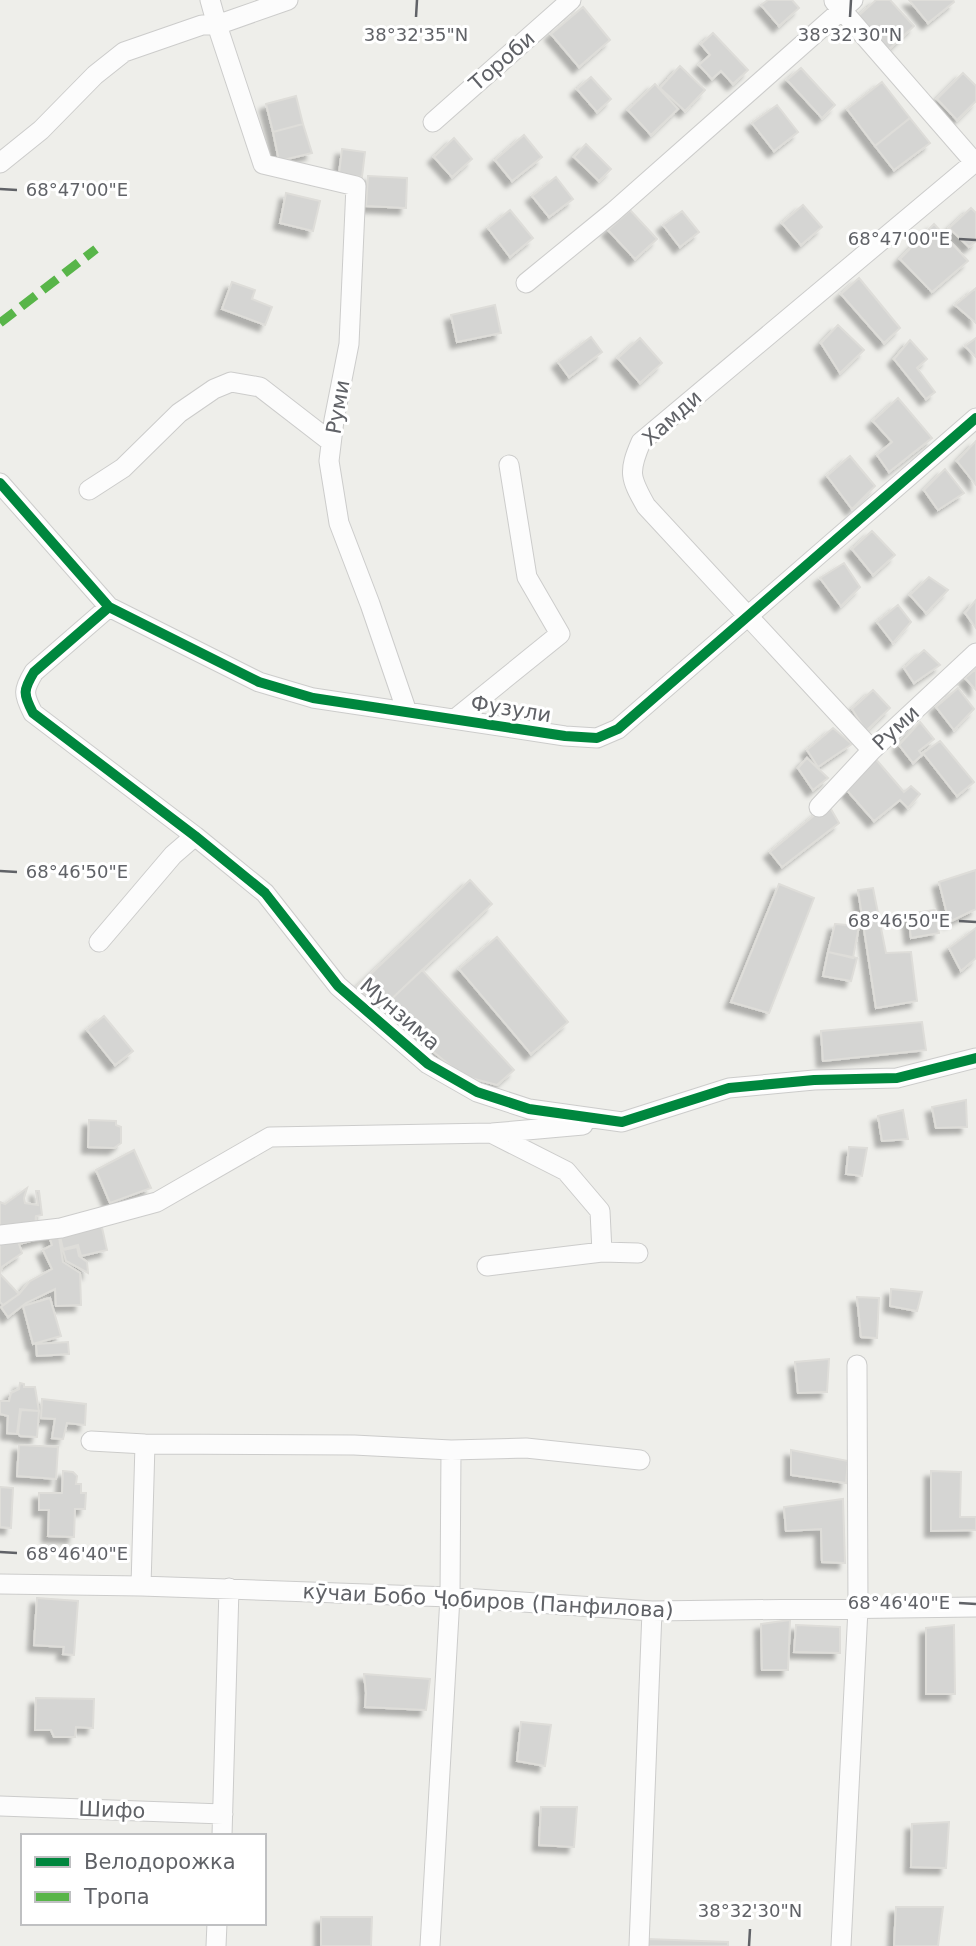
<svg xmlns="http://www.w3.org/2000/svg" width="976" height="1946" font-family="'DejaVu Sans',sans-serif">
<defs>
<filter id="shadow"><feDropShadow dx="-6" dy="6" stdDeviation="2" flood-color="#0004"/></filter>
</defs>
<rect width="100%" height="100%" fill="#eeeeea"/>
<path fill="#d5d5d3" stroke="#deddd9" stroke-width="2" filter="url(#shadow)" d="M768 0H792L799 8 779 26 761 5Z
M876 0H890L914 26 887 51 856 18Z
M909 0H953L954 2 928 23Z
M583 7 610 40 579 67 551 34Z
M713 33 748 70 733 84 721 71 712 79 699 65 710 55 701 44Z
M680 66 705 90 685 111 660 88Z
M801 68 835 105 822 118 787 80Z
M963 73 976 86V101L957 120 937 99Z
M591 77 611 99 597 112 577 89Z
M882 82 910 118 875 146 847 109Z
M655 84 678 109 651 135 628 110Z
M296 96 303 124 273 132 266 104Z
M777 105 798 132 774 151 752 123Z
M910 118 930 143 894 170 875 146Z
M303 124 312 153 279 161 273 132Z
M524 135 542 157 512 181 495 160Z
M454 138 472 159 452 177 434 157Z
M586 144 611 169 599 181 574 157Z
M342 149 365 152 362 177 339 174Z
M368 176 407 178 406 208 366 206Z
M556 177 573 199 549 217 532 196Z
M286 193 320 201 313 231 280 223Z
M803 205 822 227 801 245 782 223Z
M971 208 976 213V241L969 247 949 228Z
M510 210 533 238 510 257 488 228Z
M630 210 657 239 635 259 608 230Z
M682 211 699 232 680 247 663 225Z
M934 224 968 261 932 292 900 259Z
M859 278 900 328 884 343 841 294Z
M232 282 255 290 252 299 272 307 265 325 222 309Z
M976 288V323L955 305Z
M495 305 501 333 457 342 451 315Z
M838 325 864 350 840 373 821 343Z
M591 337 602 352 569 377 558 362Z
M640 338 662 363 640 383 618 358Z
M976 338V357L965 346Z
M910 340 927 359 917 368 935 392 926 399 894 359Z
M898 398 932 438 889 472 877 455 892 442 873 421Z
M976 441V485L957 461Z
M850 456 875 486 852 509 827 476Z
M945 469 964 493 938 510 924 490Z
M872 531 895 555 873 575 852 549Z
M844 563 860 587 841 606 820 578Z
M929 577 948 590 926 613 910 595Z
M976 600V628L965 613Z
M898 605 911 622 893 643 877 622Z
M924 650 940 665 914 683 904 668Z
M976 669V690L965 678Z
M958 688 974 709 954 730 936 707Z
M873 690 890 708 866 731 852 709Z
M920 722 934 739 919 751 922 755 913 763 899 745Z
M833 728 852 744 818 767 807 750Z
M940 741 974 782 957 796 923 753Z
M874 757 904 792 911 786 920 794 908 808 900 800 874 821 844 787Z
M807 758 828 778 813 790 798 768Z
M828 804 839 823 782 867 770 852Z
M976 870V909L949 922 939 882Z
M470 880 492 904 381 1009 356 988Z
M779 884 814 898 769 1013 731 1002Z
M873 888 886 953 911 952 917 1001 876 1008 858 890Z
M935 910 939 933 911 938 908 914Z
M835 924 859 926 853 958 828 952Z
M976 928V958L961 971 949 948Z
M497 937 568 1022 531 1054 459 969Z
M828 952 857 958 851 981 823 976Z
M422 970 514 1070 497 1085 463 1076 381 1009Z
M104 1016 133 1051 115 1065 87 1030Z
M922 1022 926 1050 823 1061 821 1031Z
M966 1100 967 1127 936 1128 932 1107Z
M903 1110 908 1139 882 1141 878 1116Z
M89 1120 116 1121V1125L121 1127V1143L114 1148 88 1147Z
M849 1147 867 1148 862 1176 846 1174Z
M134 1150 151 1188 110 1203 96 1170Z
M27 1188 24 1198 25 1203 38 1205 36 1191H39L42 1215 36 1216 35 1225 0 1230V1202L5 1204Z
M101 1223 107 1250 81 1256 78 1245 63 1249 59 1232Z
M58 1231 63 1262 80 1273 81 1305 56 1306 55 1289 26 1303 8 1317 1 1307 19 1294 30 1281 52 1269 43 1250 52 1245 49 1236 19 1244 22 1253 2 1267 0 1273V1238Z
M77 1247 79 1256 87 1262 88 1273 66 1261 63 1250Z
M0 1274 19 1294 3 1305 0 1302Z
M891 1289 922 1292 917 1311 890 1306Z
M857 1297 879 1298 877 1338 861 1337Z
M50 1298 61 1336 33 1344 23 1306Z
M68 1342 69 1354 37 1356 36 1344Z
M829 1359 827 1392 798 1393 795 1362Z
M20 1383 24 1384V1387H35L39 1411 20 1409 17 1434 7 1433 8 1416 0 1414V1401H9L11 1393 19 1389Z
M42 1399 86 1404 85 1425 67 1423 63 1439 52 1438 55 1419 41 1418Z
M21 1410 39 1411 37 1437 20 1436 18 1433Z
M19 1445 58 1447 56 1479 17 1476Z
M791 1450 848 1461 846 1483 791 1475Z
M63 1471 73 1472 77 1476 76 1484H81V1493H86L85 1509H75L74 1537 48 1536 49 1510H39V1493H62Z
M931 1471 961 1472 960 1517H976V1530L931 1531Z
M0 1487 13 1488 11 1528 0 1527Z
M843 1499 845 1563 822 1562 821 1529 786 1531 784 1507Z
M37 1598 78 1601 74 1655 63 1654 64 1647 34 1645Z
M790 1620 788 1670H762L761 1624Z
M796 1625 840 1627V1653L794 1652Z
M954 1625 955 1694H926V1628Z
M364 1674 430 1679 426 1710 365 1707 366 1693Z
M36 1698 94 1699 93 1728 76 1727 75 1737H54L51 1730H35Z
M521 1722 551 1725 545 1766 517 1761Z
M541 1807H577L574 1847 539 1845Z
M949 1822 946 1868 911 1867 912 1824Z
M896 1907H943L938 1946H894Z
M321 1917H372L371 1946H321Z
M647 1939 728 1942V1946H647Z"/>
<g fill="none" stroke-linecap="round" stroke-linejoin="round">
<defs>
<path id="minor" d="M288 0 217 25 263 164 356 186 349 344 334 420 329 461 339 523 370 604 407 712
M834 1 976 164
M433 122 571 0
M0 163 41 130 95 75 124 52 202 25H217L210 0
M526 283 613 212 853 0
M0 483 109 607 259 682 313 698 565 736 597 738 618 729 976 418
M89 490 123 468 179 413 214 389 231 382 260 387 331 442
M109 607 34 672C23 690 23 694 33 713L195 836 265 893 338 986 428 1064 477 1092 529 1109 622 1122 729 1088 814 1080 897 1078 976 1058
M455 719 560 634 527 577 509 465
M872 750 646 506C630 478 628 472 641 442L976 161
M819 807 872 750 976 653
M99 942 173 855 195 836
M493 1134 566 1171 600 1211 602 1252
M0 1235 61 1228 157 1202 270 1137 492 1133 583 1125
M487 1266 602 1252 638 1253
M91 1441 145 1444 354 1445 451 1450 526 1448 640 1460
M0 1584 141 1586 450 1597 652 1611 976 1607
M141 1586 145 1444
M0 1806 223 1814
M222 1836 229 1588
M216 1946 217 1923
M430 1946 450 1597 451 1450
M639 1946 652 1611
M841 1946 858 1609 857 1365"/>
</defs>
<use href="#minor" stroke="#cccccb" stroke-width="21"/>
<use href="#minor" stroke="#fcfcfc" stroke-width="19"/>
<path stroke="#58b549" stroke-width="9" stroke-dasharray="18 9" stroke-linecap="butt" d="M0 323 96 249"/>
<defs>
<path id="cycleway" d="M0 483 109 607 259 682 313 698 565 736 597 738 618 729 976 418
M109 607 34 672C23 690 23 694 33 713L195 836 265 893 338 986 428 1064 477 1092 529 1109 622 1122 729 1088 814 1080 897 1078 976 1058"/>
</defs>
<use href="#cycleway" stroke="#fff" stroke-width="15"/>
<use href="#cycleway" stroke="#00873e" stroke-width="10"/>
</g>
<path fill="none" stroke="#606267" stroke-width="2.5" d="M416 17 417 0M850 17 851 0M0 189 17 190M959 239 976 240M0 871 17 872M959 921 976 922M0 1552 17 1553M959 1603 976 1604M749 1946 750 1929"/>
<g text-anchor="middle" stroke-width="6" stroke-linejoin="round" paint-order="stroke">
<g font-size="21" fill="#606267" stroke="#fff">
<text transform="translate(502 61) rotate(-41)" y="7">Тороби</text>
<text transform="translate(338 407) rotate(-80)" y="7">Руми</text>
<text transform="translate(672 418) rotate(-42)" y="7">Хамди</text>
<text transform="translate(511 709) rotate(9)" y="7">Фузули</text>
<text transform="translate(896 728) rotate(-43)" y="7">Руми</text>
<text transform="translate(400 1014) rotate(41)" y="7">Мунзима</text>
<text transform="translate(488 1601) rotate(3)" y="7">кӯчаи Бобо Ҷобиров (Панфилова)</text>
<text transform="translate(112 1810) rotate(2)" y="7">Шифо</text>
</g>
</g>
<g font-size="18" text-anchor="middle" fill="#606267" stroke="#fff" stroke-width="6" stroke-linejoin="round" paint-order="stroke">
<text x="416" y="41">38°32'35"N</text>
<text x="850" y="41">38°32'30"N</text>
<text x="77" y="196">68°47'00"E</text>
<text x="899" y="245">68°47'00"E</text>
<text x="77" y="878">68°46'50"E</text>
<text x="899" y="927">68°46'50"E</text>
<text x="77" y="1560">68°46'40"E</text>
<text x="899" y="1609">68°46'40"E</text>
<text x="750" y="1917">38°32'30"N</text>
</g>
<rect x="21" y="1834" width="245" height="91" fill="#ffffff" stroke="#bfc0c2" stroke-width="2"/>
<rect x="35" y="1857" width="35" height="10" fill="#00873e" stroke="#bfc0c2" stroke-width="2"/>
<text x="84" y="1869" font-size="21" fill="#606267">Велодорожка</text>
<rect x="35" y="1892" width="35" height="10" fill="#58b549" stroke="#bfc0c2" stroke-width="2"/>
<text x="84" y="1904" font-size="21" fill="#606267">Тропа</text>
</svg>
